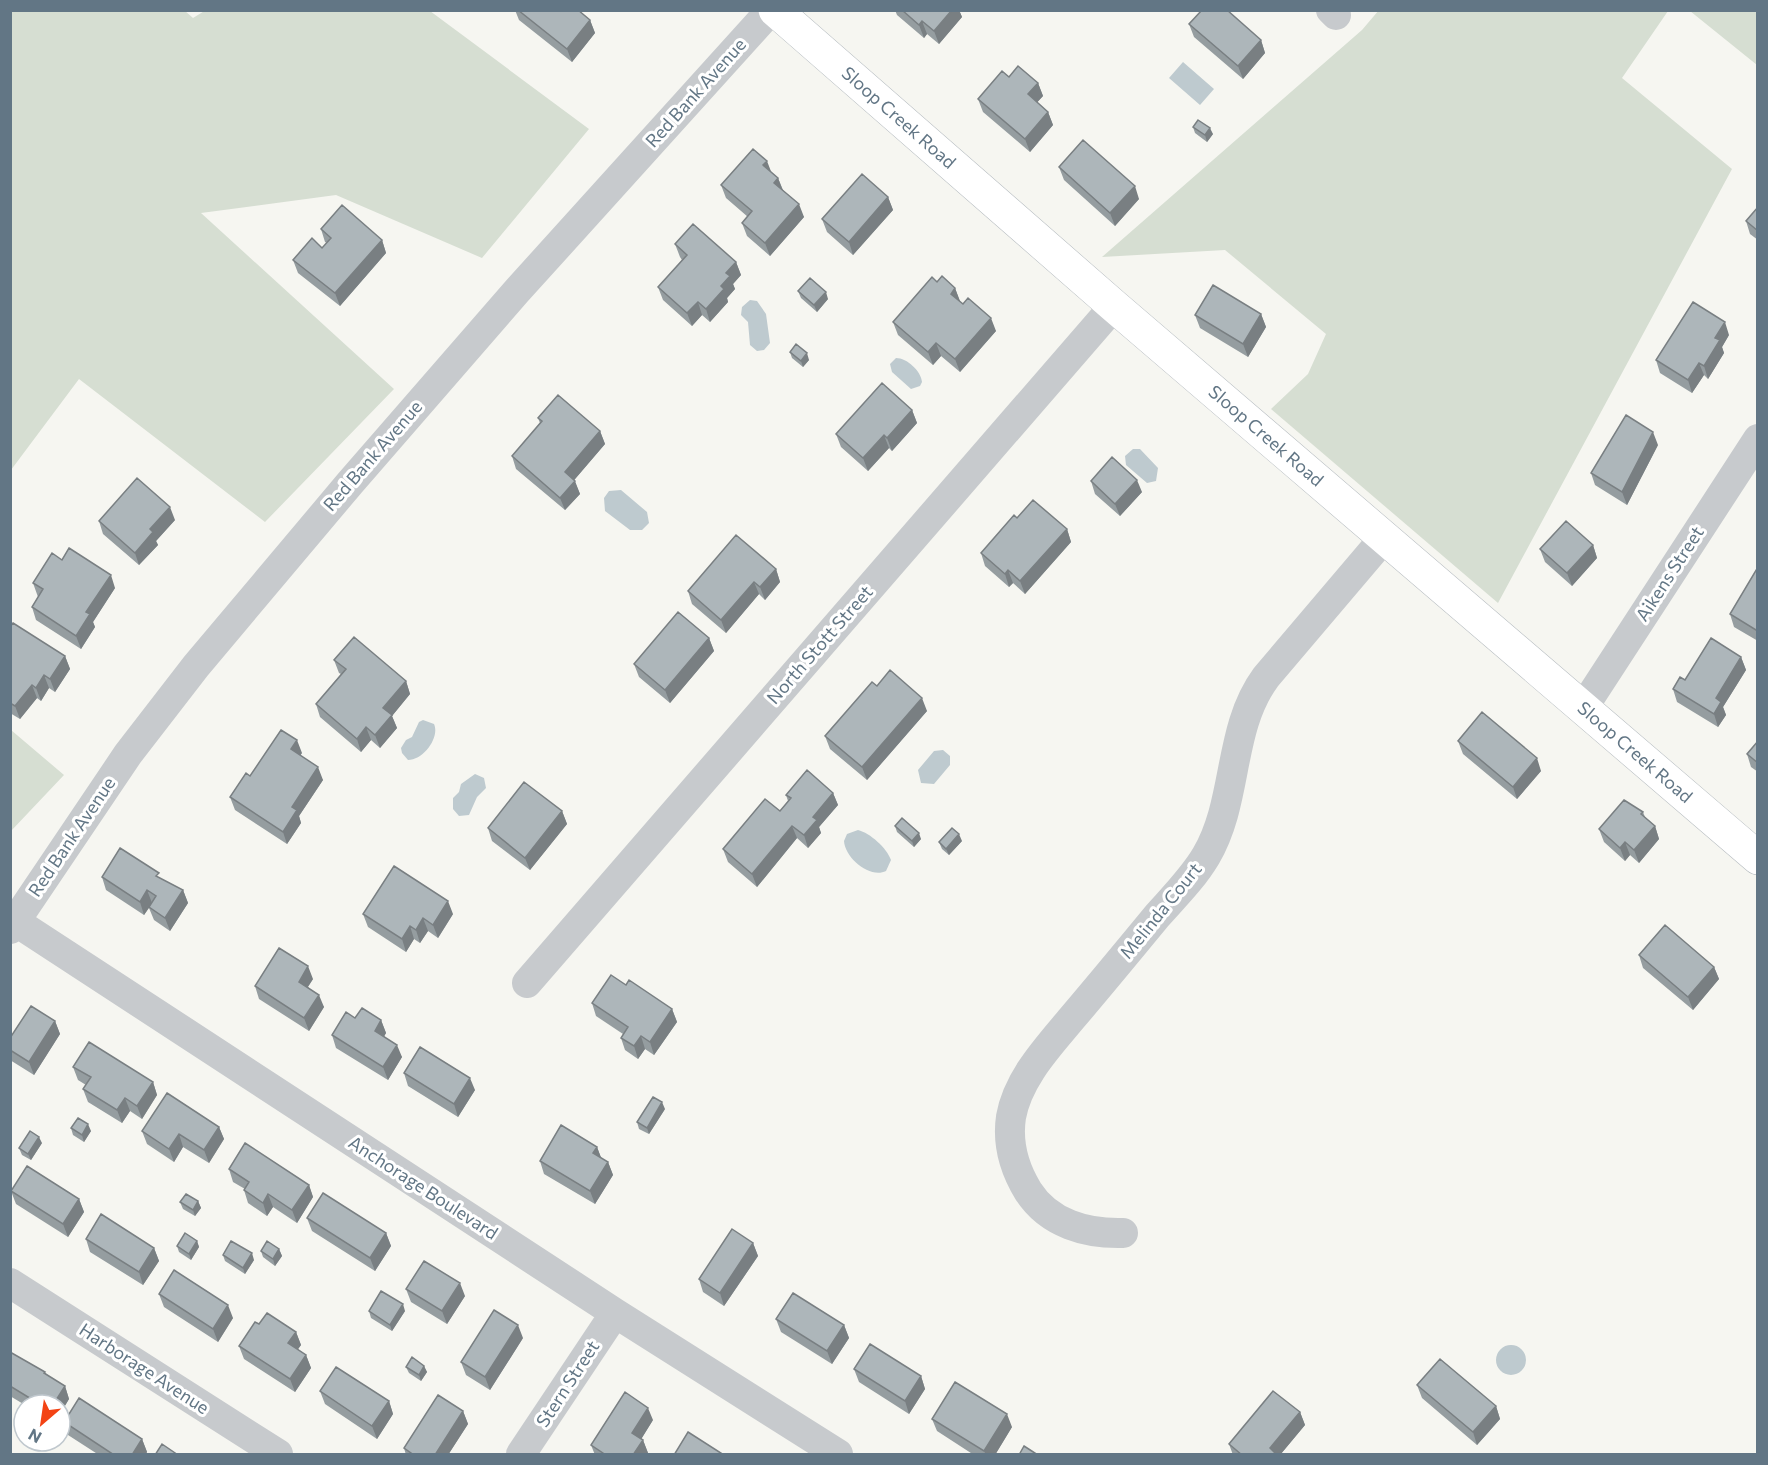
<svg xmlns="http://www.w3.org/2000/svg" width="1768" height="1465" font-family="Commissioner,sans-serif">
<rect width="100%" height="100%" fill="#f6f6f1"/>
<path fill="#d6ded2" d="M184 10 193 18 206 10 430 11 589 129 482 258 336 195 201 213 394 389 265 522 79 379 11 470V11Z
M1379 10 1668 11 1622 78 1732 169 1498 603 1271 409 1308 374 1326 334 1225 250 1102 257 1362 30Z
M1690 11H1757V65Z
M11 730 64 775 11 831Z"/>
<path fill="#becacf" d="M1183 62 1214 89 1200 105 1169 78Z
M750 300 757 301 766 314 770 343 764 350 757 351 750 345 748 322 741 315 742 307Z
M896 358C907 358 921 371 922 382L920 386 911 389 892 372 890 364Z
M1133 449H1140L1158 468 1156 481 1147 483 1126 465 1125 456Z
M621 490 647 512 649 523 642 530H630L605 511 604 498 609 491Z
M423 720 434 724C440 737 424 760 408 760L402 753 401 748 406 740 412 737 419 722Z
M943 750 950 756V765L934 784 921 783 918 770 934 751Z
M475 774 484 778 486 788 477 797 469 815 459 816 453 809V798L459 792 461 784Z
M858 830C870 833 887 848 891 860L886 871C870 879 845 858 844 841L847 834Z
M1496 1360a15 15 0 1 1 30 0a15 15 0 1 1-30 0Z"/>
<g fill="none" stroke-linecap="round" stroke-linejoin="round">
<defs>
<g id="secondary">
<path id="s1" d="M775 10 1114 306 1758 858"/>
</g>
</defs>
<use href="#secondary" stroke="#b6bcc0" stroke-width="34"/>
<path stroke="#c7cacd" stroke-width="30" d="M1331 10 1336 15
M1583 708 1758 439
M10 918 615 1313 838 1454
M10 929 128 754 196 666 350 483 516 292 771 10
M527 983 1114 306
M1123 1233C1087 1234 1049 1224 1028 1191 1014 1168 1007 1144 1011 1117 1018 1078 1048 1047 1072 1018 1101 984 1129 950 1157 916 1174 897 1193 878 1206 856 1239 800 1227 730 1266 677L1384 538
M10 1283 278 1454
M521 1454 615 1313"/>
<use href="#secondary" stroke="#fff" stroke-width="33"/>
</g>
<path fill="#959da0" d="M515 10H578L590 20 595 33 572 62 519 20Z
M895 10H959L962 17 939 44 927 34 924 38 897 15Z
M1189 24 1261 40 1265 53 1243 79 1194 37Z
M1009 77 1038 83 1043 96 1037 102 1048 112 1053 125 1030 152 983 112 978 99Z
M1193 127 1213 134 1207 142 1195 133Z
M1059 167 1139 199 1115 226 1064 180Z
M771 172 778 178 783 190 804 217 770 256 747 236 742 223 748 217 726 198 721 185Z
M888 197 893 210 853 255 827 232 822 219Z
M1758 207V240L1750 234 1746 221Z
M321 229 382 240 386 253 340 306 298 273 293 260 322 248 327 243 325 242Z
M675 244 736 262 741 275 733 284 735 289 727 298 728 302 710 322 702 315 692 326 663 300 658 287 682 260 680 257Z
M937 282 955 288 960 302 996 331 960 372 941 356 933 365 898 335 893 322Z
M798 291 828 299 817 312 801 298Z
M1261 314 1266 327 1248 357 1200 328 1195 315Z
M1729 335 1722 347 1724 353 1708 379 1704 375 1692 393 1660 373 1656 360Z
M790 352 809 360 803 367 792 358Z
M912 410 917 423 892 451 889 448 868 471 841 447 836 434Z
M538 418 600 431 605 444 574 480 580 494 565 510 516 469 512 456 540 423Z
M1658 445 1627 505 1595 485 1591 473Z
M1091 481 1142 492 1120 516 1095 494Z
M1017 518 1067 529 1071 542 1025 594 1013 583 1009 587 985 566 981 553Z
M175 520 156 541 158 545 139 565 103 534 99 521Z
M1593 545 1597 558 1572 586 1545 562 1540 549Z
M62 560 115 588 93 622 95 627 81 649 36 620 32 607 38 597 33 583Z
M1758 567V641L1734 627 1730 614Z
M776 569 780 582 765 600 759 594 726 633 692 604 688 591Z
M10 627 65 656 70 669 55 692 49 688 41 701 37 698 20 719 10 713Z
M709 638 714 651 670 703 639 677 634 664Z
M1741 657 1746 670 1723 707 1726 715 1718 727 1677 702 1673 689 1685 680Z
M334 660 406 681 410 694 392 716 397 728 380 748 371 740 361 752 320 717 316 704 341 674 339 673Z
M877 686 927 711 867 780 830 749 825 736Z
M1458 741 1541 771 1517 799 1463 754Z
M1758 741V772L1751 767 1747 754Z
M302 753 300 755 323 780 299 816 301 823 287 844 235 810 230 797 250 776Z
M833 793 838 805 819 827 821 833 808 848 797 838 757 887 728 862 723 849 780 811 788 801 786 795Z
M562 811 567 824 530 870 492 841 488 828Z
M1643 812 1645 817 1655 826 1659 839 1639 863 1630 855 1625 861 1604 842 1599 829Z
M895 826 921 839 914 847 897 832Z
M962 841 949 855 942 849 939 842Z
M102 877 161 879 183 890 188 903 170 931 154 920 149 908 144 915 106 890Z
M363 914H453L438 938 428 931 420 943 414 939 406 952 368 927Z
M1639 955 1714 967 1719 979 1693 1010 1643 968Z
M313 979 308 987 324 1007 309 1031 259 999 255 986Z
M626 985 672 1009 677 1022 654 1055 645 1049 638 1059 625 1050 621 1038 623 1034 596 1016 592 1003Z
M355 1018 381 1020 386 1033 384 1036 402 1057 388 1080 336 1048 332 1035Z
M55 1021 60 1034 34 1075 10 1060V1038Z
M73 1067 153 1082 157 1095 142 1119 130 1111 122 1123 88 1102 83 1089 86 1085 78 1080Z
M404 1073 475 1090 458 1117 408 1086Z
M665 1109 649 1134 639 1129 637 1122Z
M219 1127 224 1139 209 1163 183 1147 174 1162 147 1144 142 1131Z
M71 1128 91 1131 84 1142 73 1135Z
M42 1143 31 1160 22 1155 19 1148Z
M597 1147 601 1158 608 1162 613 1175 595 1204 544 1174 540 1161Z
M229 1169 309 1185 313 1197 297 1223 273 1207 267 1216 248 1203 244 1190 245 1189 233 1182Z
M11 1191 79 1199 84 1212 68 1237 16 1204Z
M198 1201 201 1208 195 1216 183 1209 180 1202Z
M307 1218 386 1233 391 1246 375 1271 312 1231Z
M86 1239 154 1248 159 1261 143 1285 90 1252Z
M197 1241 199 1247 191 1260 179 1252 177 1246Z
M753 1243 758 1256 724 1306 703 1292 699 1279Z
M279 1249 282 1256 275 1266 263 1257 261 1251Z
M223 1255 254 1260 245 1274 225 1261Z
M406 1289 465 1296 447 1324 411 1302Z
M159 1294 233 1318 218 1342 164 1307Z
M369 1311H405L392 1331 371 1318Z
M776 1319 844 1325 849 1338 832 1364 781 1332Z
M259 1324 296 1332 301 1345 298 1349 306 1355 311 1368 295 1392 244 1359 239 1346Z
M523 1338 490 1390 466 1375 461 1362Z
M10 1352 45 1372 47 1375 65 1386 69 1399 60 1414V1405H25L10 1396Z
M424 1366 427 1372 421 1381 409 1373 406 1367Z
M854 1369 921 1376 925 1389 909 1414 859 1382Z
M1417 1385 1496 1406 1500 1419 1477 1445 1422 1398Z
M320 1391 389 1401 393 1414 377 1439 325 1404Z
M463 1411 468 1424 448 1455H406L404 1448Z
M1300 1412 1305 1425 1280 1455H1233L1229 1444Z
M932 1419 1012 1427 995 1455H974L937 1431Z
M653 1420 641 1439 643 1440 648 1453 646 1455H595L591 1445Z
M64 1422 142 1439 147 1452 145 1455H99L68 1435Z"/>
<path fill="#797f82" d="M952 10H959L962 17 939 44 934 31Z
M590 20 595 33 572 62 567 49Z
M922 21 927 34 924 38 919 25Z
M1261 40 1265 53 1243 79 1238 66Z
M1038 83 1043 96 1033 107 1028 94Z
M1048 112 1053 125 1030 152 1025 139Z
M1210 128 1213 134 1207 142 1205 135Z
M767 161 772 174 763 165Z
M778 178 783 191 774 183Z
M1135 186 1139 199 1115 226 1110 213Z
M888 197 893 210 853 255 849 242Z
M799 204 804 217 770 256 765 243Z
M382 240 386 253 340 306 335 293Z
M736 262 741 275 733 284 735 289 727 298 728 302 710 322 706 309 721 286 726 273Z
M955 288 960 301 955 307 951 294Z
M826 292 828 299 817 312 814 305Z
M698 302 702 315 692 326 687 313Z
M1261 314 1266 327 1248 357 1243 344Z
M991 318 996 331 960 372 955 359Z
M1725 322 1729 335 1722 347 1724 353 1708 379 1704 366 1715 338Z
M936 343 941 356 933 365 928 352Z
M807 353 809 360 803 367 801 361Z
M1699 363 1704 375 1692 393 1688 380Z
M912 410 917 423 892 451 887 438Z
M600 431 605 444 570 485 565 472Z
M1653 432 1658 445 1627 505 1622 492Z
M884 435 889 448 868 471 863 458Z
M1137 480 1142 492 1120 516 1115 504Z
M575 481 580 494 565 510 560 498Z
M170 507 175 520 156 541 158 545 139 565 135 553 150 529Z
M1067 529 1071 542 1025 594 1020 581Z
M1593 545 1597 558 1572 586 1567 573Z
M776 569 780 582 765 600 760 587Z
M1008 570 1013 583 1009 587 1005 574Z
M111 575 115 588 93 622 95 627 81 649 76 636 86 612Z
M754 582 759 594 726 633 721 620Z
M709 638 714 651 670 703 665 690Z
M65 656 70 669 55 692 50 679Z
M1741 657 1746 670 1723 707 1726 715 1718 727 1714 714 1716 698Z
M44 675 49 688 41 701 36 688Z
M406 681 410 694 392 716 397 728 380 748 375 735 383 708Z
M32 685 37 698 20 719 15 706Z
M922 698 927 711 867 780 862 767Z
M366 727 371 740 361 752 357 739Z
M297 740 302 753 296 762 291 749Z
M1537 758 1541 771 1517 799 1513 787Z
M318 767 323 780 299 816 301 823 287 844 283 832 292 807Z
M833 793 838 805 819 827 821 833 808 848 804 835 813 817Z
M562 811 567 824 530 870 525 858Z
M792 826 797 838 757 887 752 874Z
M1655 826 1659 839 1639 863 1634 850Z
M919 833 921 839 914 847 912 841Z
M959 834 962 841 949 855 946 849Z
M1625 842 1630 855 1625 861 1620 848Z
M147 890 152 903 144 915 140 902Z
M183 890 188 903 170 931 165 918Z
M448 901 453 914 438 938 433 925Z
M423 918 428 931 420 943 416 930Z
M410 926 414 939 406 952 402 939Z
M308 966 313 979 303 994 299 982Z
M1714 967 1719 979 1693 1010 1688 997Z
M319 995 324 1007 309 1031 304 1018Z
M672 1009 677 1022 654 1055 650 1042Z
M381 1020 386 1033 380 1044 375 1031Z
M55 1021 60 1034 34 1075 29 1062Z
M641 1036 645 1049 638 1059 634 1046Z
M397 1045 402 1057 388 1080 383 1067Z
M470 1078 475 1090 458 1117 454 1104Z
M153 1082 157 1095 142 1119 137 1106Z
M125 1098 130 1111 122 1123 117 1110Z
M662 1102 665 1109 649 1134 647 1128Z
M88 1124 91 1131 84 1142 82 1135Z
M219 1127 224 1139 209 1163 204 1150Z
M179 1134 183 1147 174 1162 169 1149Z
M39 1137 42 1143 31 1160 28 1154Z
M597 1147 602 1160 593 1153Z
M608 1162 613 1175 595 1204 590 1191Z
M309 1185 313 1197 297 1223 292 1210Z
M268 1194 273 1207 267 1216 263 1203Z
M79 1199 84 1212 68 1237 63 1224Z
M198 1201 201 1208 195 1216 193 1210Z
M386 1233 391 1246 375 1271 370 1258Z
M197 1241 199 1247 191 1260 189 1254Z
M753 1243 758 1256 724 1306 720 1293Z
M154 1248 159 1261 143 1285 139 1272Z
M279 1249 282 1256 275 1266 273 1259Z
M252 1253 254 1260 245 1274 243 1268Z
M460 1283 465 1296 447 1324 442 1311Z
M403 1304 405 1311 392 1331 390 1325Z
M228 1305 233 1318 218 1342 213 1329Z
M518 1325 523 1338 490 1390 485 1377Z
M844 1325 849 1338 832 1364 827 1351Z
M296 1332 301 1345 293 1356 288 1343Z
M306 1355 311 1368 295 1392 290 1379Z
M424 1366 427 1372 421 1381 419 1375Z
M921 1376 925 1389 909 1414 905 1401Z
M65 1386 69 1399 60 1414V1405H53Z
M389 1401 393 1414 377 1439 372 1426Z
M1496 1406 1500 1419 1477 1445 1473 1432Z
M648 1408 653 1420 637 1446 632 1433Z
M463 1411 468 1424 448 1455H435Z
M1300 1412 1305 1425 1280 1455H1272L1270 1448Z
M1007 1414 1012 1427 995 1455H986L984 1451Z
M142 1439 147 1452 145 1455H132Z
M643 1440 648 1453 646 1455H633Z"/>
<path fill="#adb6ba" stroke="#797f82" stroke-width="1.5" d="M518 10H578L590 20 567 49Z
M902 10H952L934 31 922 21 919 25Z
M1202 10H1227L1261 40 1238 66 1189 24Z
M1018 66 1038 83 1028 94 1048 112 1025 139 978 99 1002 71 1009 77Z
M1198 120 1210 128 1205 135 1193 127Z
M1083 140 1135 186 1110 213 1059 167Z
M753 149 767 161 763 165 778 178 774 183 799 204 765 243 742 223 752 211 721 185Z
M862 174 888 197 849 242 822 219Z
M342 205 382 240 335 293 293 260 312 238 322 248 331 238 321 229Z
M1758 207V231L1746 221Z
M693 224 736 262 726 273 730 276 721 286 724 289 706 309 698 302 687 313 658 287 687 255 675 244Z
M942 276 955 288 951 294 963 304 968 298 991 318 955 359 936 343 928 352 893 322 932 277 937 282Z
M810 278 826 292 814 305 798 291Z
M1213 285 1261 314 1243 344 1195 315Z
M1693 302 1725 322 1715 338 1720 340 1704 366 1699 363 1688 380 1656 360Z
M796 344 807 353 801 361 790 352Z
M882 383 912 410 887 438 884 435 863 458 836 434Z
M558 395 600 431 565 472 575 481 560 498 512 456 542 421 538 418Z
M1626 415 1653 432 1622 492 1591 473Z
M1112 457 1137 480 1115 504 1091 481Z
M137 478 170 507 150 529 153 532 135 553 99 521Z
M1033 500 1067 529 1020 581 1008 570 1005 574 981 553 1014 515 1017 518Z
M1566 521 1593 545 1567 573 1540 549Z
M736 535 776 569 760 587 754 582 721 620 688 591Z
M69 548 111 575 86 612 90 614 76 636 32 607 43 589 33 583 52 553 62 560Z
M1758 567V628L1756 630 1730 614Z
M678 612 709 638 665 690 634 664Z
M13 623 65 656 50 679 44 675 36 688 32 685 15 706 10 703V627Z
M354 637 406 681 383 708 392 715 375 735 366 727 357 739 316 704 346 669 334 660Z
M1711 638 1741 657 1716 698 1721 702 1714 714 1673 689 1680 677 1685 680Z
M890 670 922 698 862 767 825 736 872 682 877 686Z
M1482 712 1537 758 1513 787 1458 741Z
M281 730 297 740 291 749 318 767 292 807 297 810 283 832 230 797 246 773 250 776Z
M1758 741V763L1747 754Z
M807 770 833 793 813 817 817 820 804 835 792 826 752 874 723 849 765 799 780 811 791 798 786 795Z
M524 782 562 811 525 858 488 828Z
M1624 800 1643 812 1641 814 1655 826 1634 850 1625 842 1620 848 1599 829Z
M902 818 919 833 912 841 895 826Z
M952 828 959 834 946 849 939 842Z
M120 848 159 873 156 876 183 890 165 918 149 907 156 896 147 890 140 902 102 877Z
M394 866 448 901 433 925 423 918 416 930 410 926 402 939 363 914Z
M1665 925 1714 967 1688 997 1639 955Z
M279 948 308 966 299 982 319 995 304 1018 255 986Z
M611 975 626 985 629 980 672 1009 650 1042 641 1036 634 1046 621 1038 628 1027 592 1003Z
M31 1006 55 1021 29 1062 10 1050V1038Z
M362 1008 381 1020 375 1031 397 1045 383 1067 332 1035 346 1012 355 1018Z
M89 1042 153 1082 137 1106 125 1098 117 1110 83 1089 91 1077 73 1067Z
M420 1047 470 1078 454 1104 404 1073Z
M167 1093 219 1127 204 1150 179 1134 169 1149 142 1131Z
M653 1097 662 1102 647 1128 637 1122Z
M78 1118 88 1124 82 1135 71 1128Z
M561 1125 597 1147 593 1153 608 1162 590 1191 540 1161Z
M30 1131 39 1137 28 1154 19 1148Z
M245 1143 309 1185 292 1210 268 1194 263 1203 244 1190 249 1182 229 1169Z
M27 1166 79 1199 63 1224 11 1191Z
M323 1193 386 1233 370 1258 307 1218Z
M186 1194 198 1201 193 1210 180 1202Z
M101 1214 154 1248 139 1272 86 1239Z
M732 1229 753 1243 720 1293 699 1279Z
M185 1233 197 1241 189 1254 177 1246Z
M231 1241 252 1253 243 1268 223 1255Z
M267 1241 279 1249 273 1259 261 1251Z
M424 1261 460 1283 442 1311 406 1289Z
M174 1270 228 1305 213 1329 159 1294Z
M381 1291 403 1304 390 1325 369 1311Z
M793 1293 844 1325 827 1351 776 1319Z
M494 1310 518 1325 485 1377 461 1362Z
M267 1313 296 1332 288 1343 306 1355 290 1379 239 1346 255 1322 259 1324Z
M870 1344 921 1376 905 1401 854 1369Z
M10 1352 45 1372 44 1373 65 1386 53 1405H41L10 1386Z
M412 1357 424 1366 419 1375 406 1367Z
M1440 1359 1496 1406 1473 1432 1417 1385Z
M336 1367 389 1401 372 1426 320 1391Z
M955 1382 1007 1414 984 1451 932 1419Z
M1273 1391 1300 1412 1270 1448 1277 1455H1242L1229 1444Z
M625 1392 648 1408 632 1433 643 1440 633 1455H606L591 1445Z
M438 1395 463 1411 435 1455H414L404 1448Z
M79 1398 142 1439 132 1455H114L64 1422Z
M688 1432 724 1455H674Z
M162 1444 178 1455H155Z
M1024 1446 1038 1455H1019Z"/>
<g text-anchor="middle" stroke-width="6" stroke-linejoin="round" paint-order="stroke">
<g font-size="18" fill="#627685" stroke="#fff">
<text transform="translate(696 93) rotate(-48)" y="6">Red Bank Avenue</text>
<text dy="6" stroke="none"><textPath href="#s1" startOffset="164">Sloop Creek Road</textPath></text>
<text dy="6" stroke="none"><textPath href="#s1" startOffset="650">Sloop Creek Road</textPath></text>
<text transform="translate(373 456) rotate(-49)" y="6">Red Bank Avenue</text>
<text transform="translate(1670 574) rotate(-57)" y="6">Aikens Street</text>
<text transform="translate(820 645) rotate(-49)" y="6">North Stott Street</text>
<text dy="6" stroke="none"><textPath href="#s1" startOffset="1136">Sloop Creek Road</textPath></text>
<text transform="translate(72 837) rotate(-56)" y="6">Red Bank Avenue</text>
<text transform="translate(1161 911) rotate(-51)" y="6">Melinda Court</text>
<text transform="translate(423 1188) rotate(33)" y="6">Anchorage Boulevard</text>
<text transform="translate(144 1369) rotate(33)" y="6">Harborage Avenue</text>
<text transform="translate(568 1384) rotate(-57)" y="6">Stern Street</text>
</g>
</g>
<rect width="1768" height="1465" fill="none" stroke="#627685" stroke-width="24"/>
<g transform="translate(42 1423) rotate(209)"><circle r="28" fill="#ffffff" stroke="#c0c8ce" stroke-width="1.5"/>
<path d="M0-4.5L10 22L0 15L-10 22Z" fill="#f34314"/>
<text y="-9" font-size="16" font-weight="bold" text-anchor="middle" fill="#627685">N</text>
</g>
</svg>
